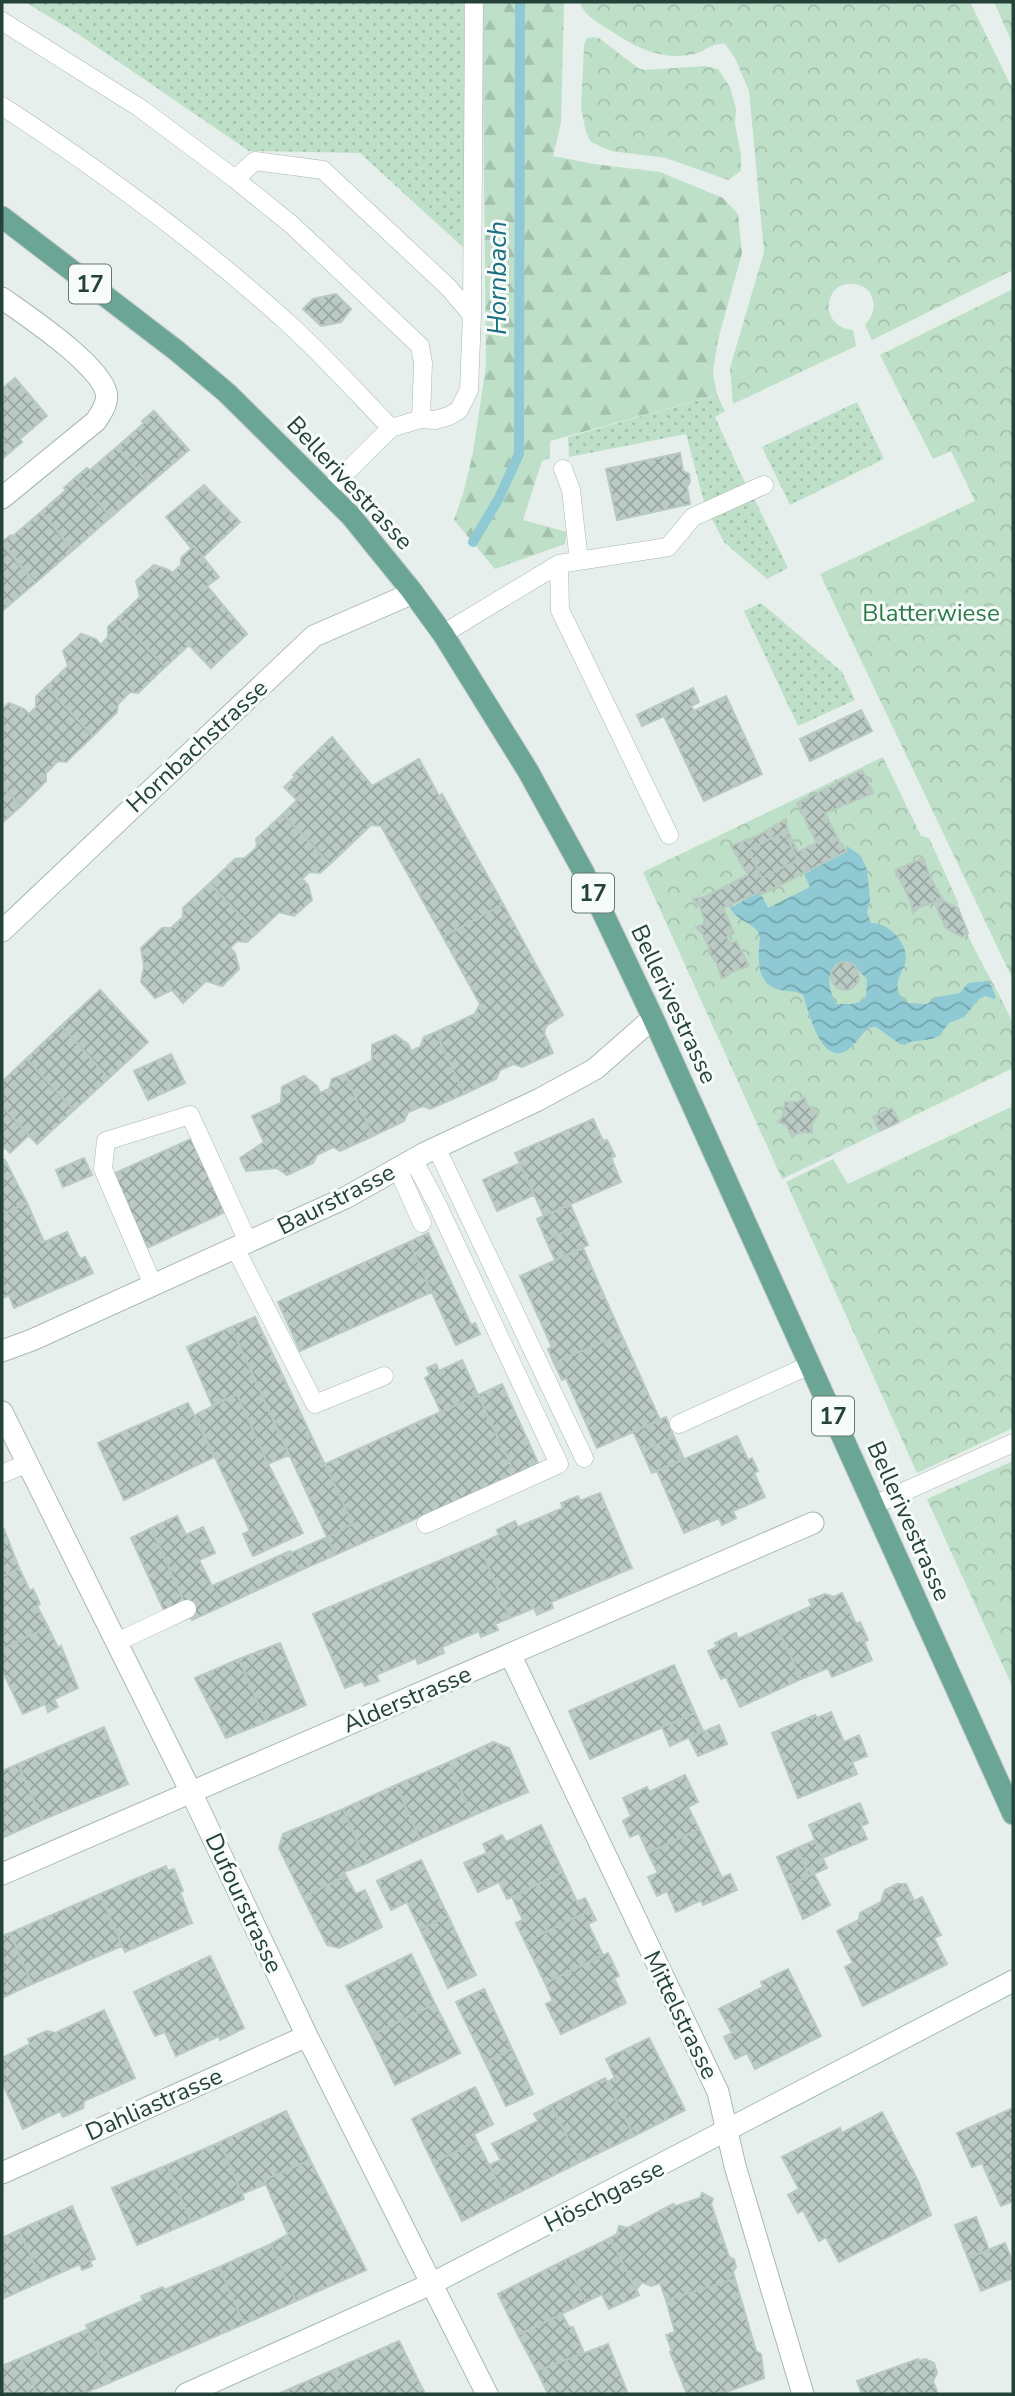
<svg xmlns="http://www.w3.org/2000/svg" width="1015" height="2396" font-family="'Nunito Sans',sans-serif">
<defs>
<pattern id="grass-dots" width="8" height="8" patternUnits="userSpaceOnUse" patternTransform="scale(1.75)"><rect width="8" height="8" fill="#bfe0c8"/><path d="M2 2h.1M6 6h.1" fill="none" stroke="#a4c1ad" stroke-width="1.8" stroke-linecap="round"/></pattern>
<pattern id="forest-firs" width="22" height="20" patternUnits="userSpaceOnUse" patternTransform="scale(1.75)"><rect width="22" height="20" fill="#bfe0c8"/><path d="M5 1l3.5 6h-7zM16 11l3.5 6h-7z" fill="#a4c1ad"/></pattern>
<pattern id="park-crowns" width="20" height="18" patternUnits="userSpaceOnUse" patternTransform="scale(1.75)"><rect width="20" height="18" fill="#bfe0c8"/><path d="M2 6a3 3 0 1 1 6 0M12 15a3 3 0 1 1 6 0" fill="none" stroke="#a4c1ad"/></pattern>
<pattern id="water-waves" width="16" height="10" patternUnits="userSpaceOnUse" patternTransform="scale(1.75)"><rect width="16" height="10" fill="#8ec9d4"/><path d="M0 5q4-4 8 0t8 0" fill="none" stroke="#74a5ad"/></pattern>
<pattern id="building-cross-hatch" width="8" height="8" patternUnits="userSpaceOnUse" patternTransform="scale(1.75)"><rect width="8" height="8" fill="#bbcac4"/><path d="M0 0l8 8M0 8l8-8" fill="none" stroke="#98a6a0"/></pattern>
</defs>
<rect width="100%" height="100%" fill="#e6efeb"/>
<path fill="url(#grass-dots)" d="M25 2H464L468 252 360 153 249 151 78 34Z
M717 395 725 411 715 417 746 485 704 502 686 434 569 457 568 437Z
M857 402 884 459 790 505 762 447Z
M753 496 788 568 767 579 724 542 710 515Z
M761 603 842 672 855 700 798 726 744 611Z"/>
<path fill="url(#forest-firs)" d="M482 2H564L561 123 553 156 594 164 660 172 723 198 738 214 742 253 718 340 713 372 717 395 550 441V458L542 461 523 520 567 532 565 544 495 569 454 520 463 494 473 453 486 365Z"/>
<path fill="url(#park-crowns)" d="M579 2H970L1013 90V270L872 340 865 325C872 316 877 307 871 295 869 290 865 287 859 285 825 275 815 326 853 330L856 346 733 404 730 368 764 252 749 91 735 58 725 44C713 42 706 51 694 54 663 61 636 48 611 31 597 22 586 17 579 2Z
M994 2H1013V45Z
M593 37 599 38 638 68 644 70 705 66 718 69 730 87 736 109 735 124 741 155V171L728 180 666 158 611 151 591 142 586 132 581 108 584 45 587 38Z
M1013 289V980L820 574 975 501 951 451 933 459 880 355Z
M883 757 921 836 929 838 958 902C957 928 1002 993 1012 1023 1015 1036 1013 1054 1013 1068L782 1179 643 872Z
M1013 1106V1428L917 1473 786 1182 833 1159 848 1184Z
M1013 1461V1688L927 1499Z"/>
<path fill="url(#water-waves)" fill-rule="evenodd" d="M847 846 861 856 867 870 870 900 867 912 871 923C888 922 907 942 906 959 905 970 895 978 898 990 899 996 904 1000 908 1003L927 1004 937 997 960 993 968 983 989 981 996 997 994 999 985 996 979 999 964 1017 949 1023 939 1036 932 1039 909 1042 905 1045 900 1044 876 1027 868 1028C862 1034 856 1043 849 1049 822 1069 809 1013 803 995 796 990 789 992 780 990 755 985 758 956 760 936 754 921 738 923 730 908L760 892 768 908 810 887 804 874 811 871 810 869 847 852ZM840 962 851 963 867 979 866 997 860 1002 851 1004H836C829 989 824 973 840 962Z"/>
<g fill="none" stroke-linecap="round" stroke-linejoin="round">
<path stroke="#8ec9d4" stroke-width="10" d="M473 542 499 498 519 454 520 2"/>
</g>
<path fill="url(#building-cross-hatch)" stroke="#b8c9c2" stroke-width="2" d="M336 294 351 309 341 322 321 326 303 309 313 299Z
M15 378 47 416 20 439 22 442 10 452 2 442V389Z
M154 411 189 450 149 484 117 447 144 423 142 421Z
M2 442 10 452 2 459Z
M117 447 149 484 111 517 76 477 87 468 90 470Z
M680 453 683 471 689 474 690 482 687 487 690 504 617 520 606 469Z
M76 477 111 517 73 550 41 512 66 490 64 488Z
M204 485 240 522 203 557 194 546 191 548 166 517Z
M41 512 73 550 35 583 2 542 11 535 12 537Z
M2 544 35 583 2 611Z
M194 546 219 577 207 586 247 634 211 668 189 645 165 667 118 618 140 597 136 581 154 565 169 570 172 573 181 565V558Z
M118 618 165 667 138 693 130 692 118 704 117 712 93 736 46 687 68 666 63 651 81 634 96 639 101 645 108 637V627Z
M46 687 93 736 66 762 58 761 46 773V781L21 806 2 786V709L9 703 24 709 29 714 36 707V697Z
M693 688 699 702 691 706 694 711 726 696 762 774 704 801 664 716 642 726 637 715Z
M861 710 872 731 810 761 800 739Z
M332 737 372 786 419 759 439 796 442 794 503 904 443 937 381 826 371 825 330 864 283 814 297 800 284 787 295 777 293 775Z
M862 770 873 793 825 813 839 841 847 851 761 895 760 892 723 908 734 933 727 937 730 943 736 941 749 966 734 971 722 979 717 964 709 953 711 952 702 933 696 927 706 923 700 907 693 899 705 897 748 875 731 846 759 835 786 819 787 829 798 852 817 843 797 803Z
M2 786 21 806 2 823Z
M283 814 330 864 320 873 309 872 302 879 308 885 312 900 294 916 279 912 257 933 210 883 235 859 245 858 257 847 256 839Z
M784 832 798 860 762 878 748 850Z
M923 858 931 879 943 900 919 907 913 913 911 902 895 870Z
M210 883 257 933 247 942 237 941 230 948 235 953 239 969 222 986 206 981 183 1003 172 990 155 998 141 982 144 966 141 948 162 928H171L183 917V908Z
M931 895 958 908 968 933 962 937 946 928Z
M503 904 563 1015 546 1026 544 1033 553 1053 522 1067 514 1064 500 1070 496 1079 464 1094 436 1032 475 1014 480 1004 443 937Z
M831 976a14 14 0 1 1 28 0a14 14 0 1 1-28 0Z
M100 990 148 1042 109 1078 61 1026Z
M61 1026 109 1078 74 1110 26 1059Z
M436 1032 464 1094 430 1109 423 1106 408 1112 404 1121 373 1136 345 1074 372 1061V1045L395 1035 408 1044 411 1051 420 1047 424 1037Z
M171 1054 185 1083 148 1100 134 1071Z
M26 1059 74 1110 37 1144 2 1106V1082Z
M345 1074 373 1136 340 1151 333 1147 317 1155 313 1163 287 1175 277 1168 246 1171 240 1158 264 1142 252 1116 281 1103 282 1087 304 1076 317 1086 320 1093 329 1089 332 1079Z
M805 1097 807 1105 819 1113 812 1123V1133L800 1132 792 1137 786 1125 778 1122 783 1116 785 1102H798Z
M2 1106 29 1135 10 1153 5 1147 2 1150Z
M892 1108 899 1122 880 1131 873 1117Z
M593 1119 603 1141 607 1140 615 1156 611 1158 621 1182 544 1216 515 1153Z
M191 1139 225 1212 147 1248 113 1174Z
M84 1158 92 1175 63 1187 56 1170Z
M2 1159 5 1160 27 1203 2 1214Z
M520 1163 534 1195 497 1211 483 1180Z
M27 1203 44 1242 67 1232 80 1259 85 1257 93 1273 14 1308 9 1295 3 1298 2 1294V1214Z
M570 1204 579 1225 546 1240 537 1219Z
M579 1225 588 1245 555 1260 546 1240Z
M428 1233 471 1325 475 1323 480 1334 456 1345 409 1242Z
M409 1242 432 1292 300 1351 278 1302Z
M583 1248 621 1334 554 1363 548 1349 552 1347 520 1276Z
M255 1317 353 1524 327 1537 231 1327Z
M231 1327 289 1455 268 1464 237 1394 212 1405 187 1347Z
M621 1334 660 1420 597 1448 566 1378 562 1380 554 1363Z
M462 1360 478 1395 441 1412 425 1378 430 1375 427 1368 436 1364 439 1371Z
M502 1384 538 1463 515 1474 478 1395Z
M237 1394 268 1464 303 1533 253 1556 243 1534 250 1531 195 1415Z
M478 1395 515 1474 335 1555 327 1537 353 1524 325 1464Z
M188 1403 214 1457 124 1500 98 1443Z
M666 1417 674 1437 642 1451 633 1431Z
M737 1436 748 1460 752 1458 758 1471 754 1473 765 1497 733 1511 736 1518 722 1525 719 1518 684 1533 657 1471Z
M674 1437 684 1459 652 1473 642 1451Z
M600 1493 632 1568 551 1602 553 1608 537 1615 534 1608 510 1618 479 1544 499 1535 497 1530 515 1521 518 1527 563 1508 561 1503 578 1496 580 1501Z
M177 1516 186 1535 203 1527 215 1553 199 1560 212 1586 290 1551 299 1571 192 1620 151 1528Z
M151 1528 191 1617 171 1626 131 1538Z
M4 1529 19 1568 2 1577V1530Z
M327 1537 335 1555 299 1571 291 1553Z
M479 1544 510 1618 495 1624 498 1630 481 1637 479 1631 442 1647 444 1653 418 1664 416 1658 376 1675 379 1681 365 1686 362 1681 345 1688 313 1614Z
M19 1568 30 1591 33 1589 40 1604 37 1606 48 1627 2 1649V1577Z
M842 1593 856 1624 860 1622 868 1640 864 1642 872 1660 832 1677 828 1668 801 1679 775 1622 812 1606 809 1600 825 1594 834 1597Z
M775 1622 801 1679 740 1707 726 1677 721 1679 708 1651 717 1647 715 1643 736 1633 738 1639Z
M48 1627 58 1648 61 1646 78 1688 54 1699 58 1707 48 1712 45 1704 23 1714 2 1670V1649Z
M280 1643 306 1705 266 1722 239 1659Z
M239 1659 266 1722 226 1738 195 1678Z
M674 1665 695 1713 590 1759 569 1711Z
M831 1712 844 1742 859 1735 867 1756 852 1762 857 1774 798 1798 772 1733 815 1715 817 1718Z
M695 1713 703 1731 670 1746 662 1727Z
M719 1725 727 1744 698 1756 689 1738Z
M104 1727 128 1784 42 1820 18 1764Z
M493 1742 509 1748 528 1792 472 1816 449 1762Z
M449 1762 472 1816 420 1839 396 1785Z
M18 1764 42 1820 2 1838V1771Z
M685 1775 698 1802 688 1807 699 1829 648 1853 639 1833 630 1837 623 1821 631 1816 623 1798 647 1787 649 1792Z
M396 1785 420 1839 367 1863 343 1809Z
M860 1803 868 1823 861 1826 867 1839 822 1858 809 1825Z
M343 1809 367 1863 344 1872 346 1876 303 1897 279 1848 283 1834Z
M541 1825 563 1872 507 1899 499 1882 478 1892 464 1863 487 1853 483 1844 502 1835 506 1842Z
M699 1829 722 1878 730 1874 737 1890 703 1905 701 1900 676 1912 667 1891 657 1896 648 1877 658 1873 648 1853Z
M815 1840 827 1868 809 1876 797 1848Z
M797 1848 809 1876 789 1885 777 1857Z
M421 1860 448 1916 420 1929 407 1902 391 1910 377 1881Z
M166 1866 168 1871 174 1869 183 1891 180 1892 192 1923 125 1952 100 1894Z
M563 1872 577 1902 585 1898 591 1910 525 1942 516 1923 523 1920 512 1897Z
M814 1874 830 1905 803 1919 789 1885Z
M346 1876 356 1894 365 1890 382 1927 339 1948 327 1945 303 1897Z
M897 1884H906L914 1901 922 1897 941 1935 934 1938 947 1964 863 2006 845 1967 853 1963 837 1931 859 1920 860 1913 881 1902 885 1890Z
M100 1894 122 1946 32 1984 10 1933Z
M591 1910 596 1920 588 1924 603 1955 545 1983 525 1942Z
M448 1916 476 1975 448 1988 420 1929Z
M10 1933 32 1984 2 1998V1936Z
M608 1953 619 1976 614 1978 626 2003 561 2034 546 2004 553 2001 545 1983Z
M411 1954 435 2004 371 2035 346 1986Z
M210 1956 244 2028 220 2040 219 2036 176 2056 165 2032 155 2036 134 1992Z
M788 1969 821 2036 755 2069 747 2053 735 2059 724 2037 732 2033 719 2009 763 1987 761 1982Z
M484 1989 512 2049 485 2062 456 2002Z
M435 2004 460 2053 395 2085 371 2035Z
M104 2010 135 2078 84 2101 83 2108 63 2117 60 2111 23 2129 2 2082V2058L30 2044 28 2039 47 2031 55 2033Z
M649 2038 685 2110 634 2136 607 2082 615 2078 606 2059Z
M512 2049 533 2094 506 2106 485 2062Z
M605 2078 634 2136 580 2162 551 2105Z
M475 2087 493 2124 474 2134 477 2141 433 2163 412 2119Z
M551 2105 580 2162 506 2199 489 2165 501 2160 492 2144 538 2121 534 2114Z
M1013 2108V2201L1001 2206 982 2163 972 2167 957 2133Z
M286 2111 310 2160 264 2180 266 2184 242 2194 220 2142Z
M882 2112 917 2179 931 2215 839 2262 826 2237 819 2241 803 2210 798 2213 788 2195 799 2189 782 2157 840 2128 842 2133Z
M477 2141 506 2199 462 2221 433 2163Z
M220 2142 244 2199 191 2222 167 2165Z
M310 2160 366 2270 296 2301 271 2244 288 2234 264 2180Z
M167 2165 191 2222 137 2245 112 2188Z
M702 2193 713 2199 711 2204 729 2257 734 2259 736 2267 733 2272 735 2279 666 2300 660 2283 651 2286 642 2282 636 2290 610 2238 617 2234 619 2226 628 2228 673 2204 676 2206 700 2198Z
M72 2206 95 2259 90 2261 92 2266 82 2270 80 2264 42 2281 19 2230Z
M976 2217 989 2250 968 2258 955 2225Z
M19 2230 42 2281 2 2299V2238Z
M610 2238 639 2295 609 2309 602 2294 586 2302 565 2260Z
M1005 2243 1013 2263V2278L981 2291 968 2258Z
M271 2244 296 2301 244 2324 219 2267Z
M565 2260 586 2302 518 2335 498 2294Z
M219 2267 244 2324 111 2382 86 2325 143 2301 141 2296 163 2287 164 2290Z
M735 2279 756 2351 761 2354 764 2378 721 2394H687L670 2352 672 2351 666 2335 675 2332 666 2300Z
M562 2314 569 2327H573L584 2353 537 2371 518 2335Z
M88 2329 111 2382 82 2394H37L21 2358Z
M399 2341 425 2394H344L333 2370Z
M608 2344 628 2394H548L537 2371Z
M21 2358 37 2394H2V2366Z
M918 2359 919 2361 925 2359 934 2363 937 2373 933 2381 938 2394H862L857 2381Z
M333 2370 344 2394H278Z"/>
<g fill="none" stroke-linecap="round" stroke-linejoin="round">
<defs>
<path id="service" d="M2 21 140 108 235 179 292 225 420 346 423 363 421 419
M2 106C103 172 200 243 290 325 325 357 358 394 391 428
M235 179 255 161 323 170 448 287 472 315
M563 469 571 490 579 561
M327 491 391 428 421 419 435 420 449 416 459 410 469 390 472 315 474 2
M559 564 560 610 669 835
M443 634 559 564 668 547 693 517 764 485
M436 1147 584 1458
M413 1159 438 1206 559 1464 426 1524
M398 1169 422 1223
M235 1248 315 1404 384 1376
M153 1285 103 1169 106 1141 190 1115 248 1242
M679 1424 810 1365
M2 1474 28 1463
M874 1505 1013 1443
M117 1642 187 1609"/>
<path id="minor" d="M2 298C27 316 98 363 106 392 109 403 101 413 96 421L2 498
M2 931 314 636 413 593
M2 1351 32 1340 345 1198 425 1153 538 1100 595 1069 653 1018
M2 1412 191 1792 307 2036 487 2394
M510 1654 718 2092 735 2166 803 2394
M2 1874 813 1523
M2 2173 307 2036"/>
<path id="secondary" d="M186 2394 431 2284 1013 1981"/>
<path id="primary" d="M2 217 177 351 227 393 351 516 411 590 443 634 528 771 583 871 653 1018 1013 1814"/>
</defs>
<use href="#service" stroke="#a8b8b2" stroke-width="19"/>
<use href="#minor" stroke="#a8b8b2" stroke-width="23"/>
<use href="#secondary" stroke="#a4bbb3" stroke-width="23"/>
<use href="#primary" stroke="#c2cac8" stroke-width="23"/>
<use href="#service" stroke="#fff" stroke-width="18"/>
<use href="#minor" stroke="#fff" stroke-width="21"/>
<use href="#secondary" stroke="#fff" stroke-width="21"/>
<use href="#primary" stroke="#6aa596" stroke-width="21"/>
</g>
<g text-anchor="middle" stroke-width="6" stroke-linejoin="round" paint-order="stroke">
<g fill="#f7fbf9" stroke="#637a73" stroke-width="2">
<rect x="69" y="264.5" width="42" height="39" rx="5"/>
<rect x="572" y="873.5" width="42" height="39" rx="5"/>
<rect x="812" y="1396.5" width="42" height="39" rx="5"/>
</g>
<g font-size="23" font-weight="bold" fill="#24423a">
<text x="90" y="292">17</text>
<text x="593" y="901">17</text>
<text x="833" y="1424">17</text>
</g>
<g font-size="24" fill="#24423a" stroke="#f7fbf9">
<text transform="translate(350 483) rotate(47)" y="8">Bellerivestrasse</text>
<text transform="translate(197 746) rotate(-43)" y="8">Hornbachstrasse</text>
<text transform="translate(674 1004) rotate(65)" y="8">Bellerivestrasse</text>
<text transform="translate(336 1199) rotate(-27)" y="8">Baurstrasse</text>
<text transform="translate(909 1521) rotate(66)" y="8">Bellerivestrasse</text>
<text transform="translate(407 1699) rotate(-23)" y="8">Alderstrasse</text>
<text transform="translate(244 1903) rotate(65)" y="8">Dufourstrasse</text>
<text transform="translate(681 2015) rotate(64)" y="8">Mittelstrasse</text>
<text transform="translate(154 2104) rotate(-24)" y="8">Dahliastrasse</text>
<text transform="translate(604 2196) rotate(-27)" y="8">Höschgasse</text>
</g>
<g font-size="24" fill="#2d7a4b" stroke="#f7fbf9">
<text x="931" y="621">Blatterwiese</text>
</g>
<g font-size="26" font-style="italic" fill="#1c6f80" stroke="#f7fbf9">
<text transform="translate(497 278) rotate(-90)" y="9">Hornbach</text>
</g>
</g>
<rect width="1015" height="2396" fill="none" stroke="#24423a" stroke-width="7"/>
</svg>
